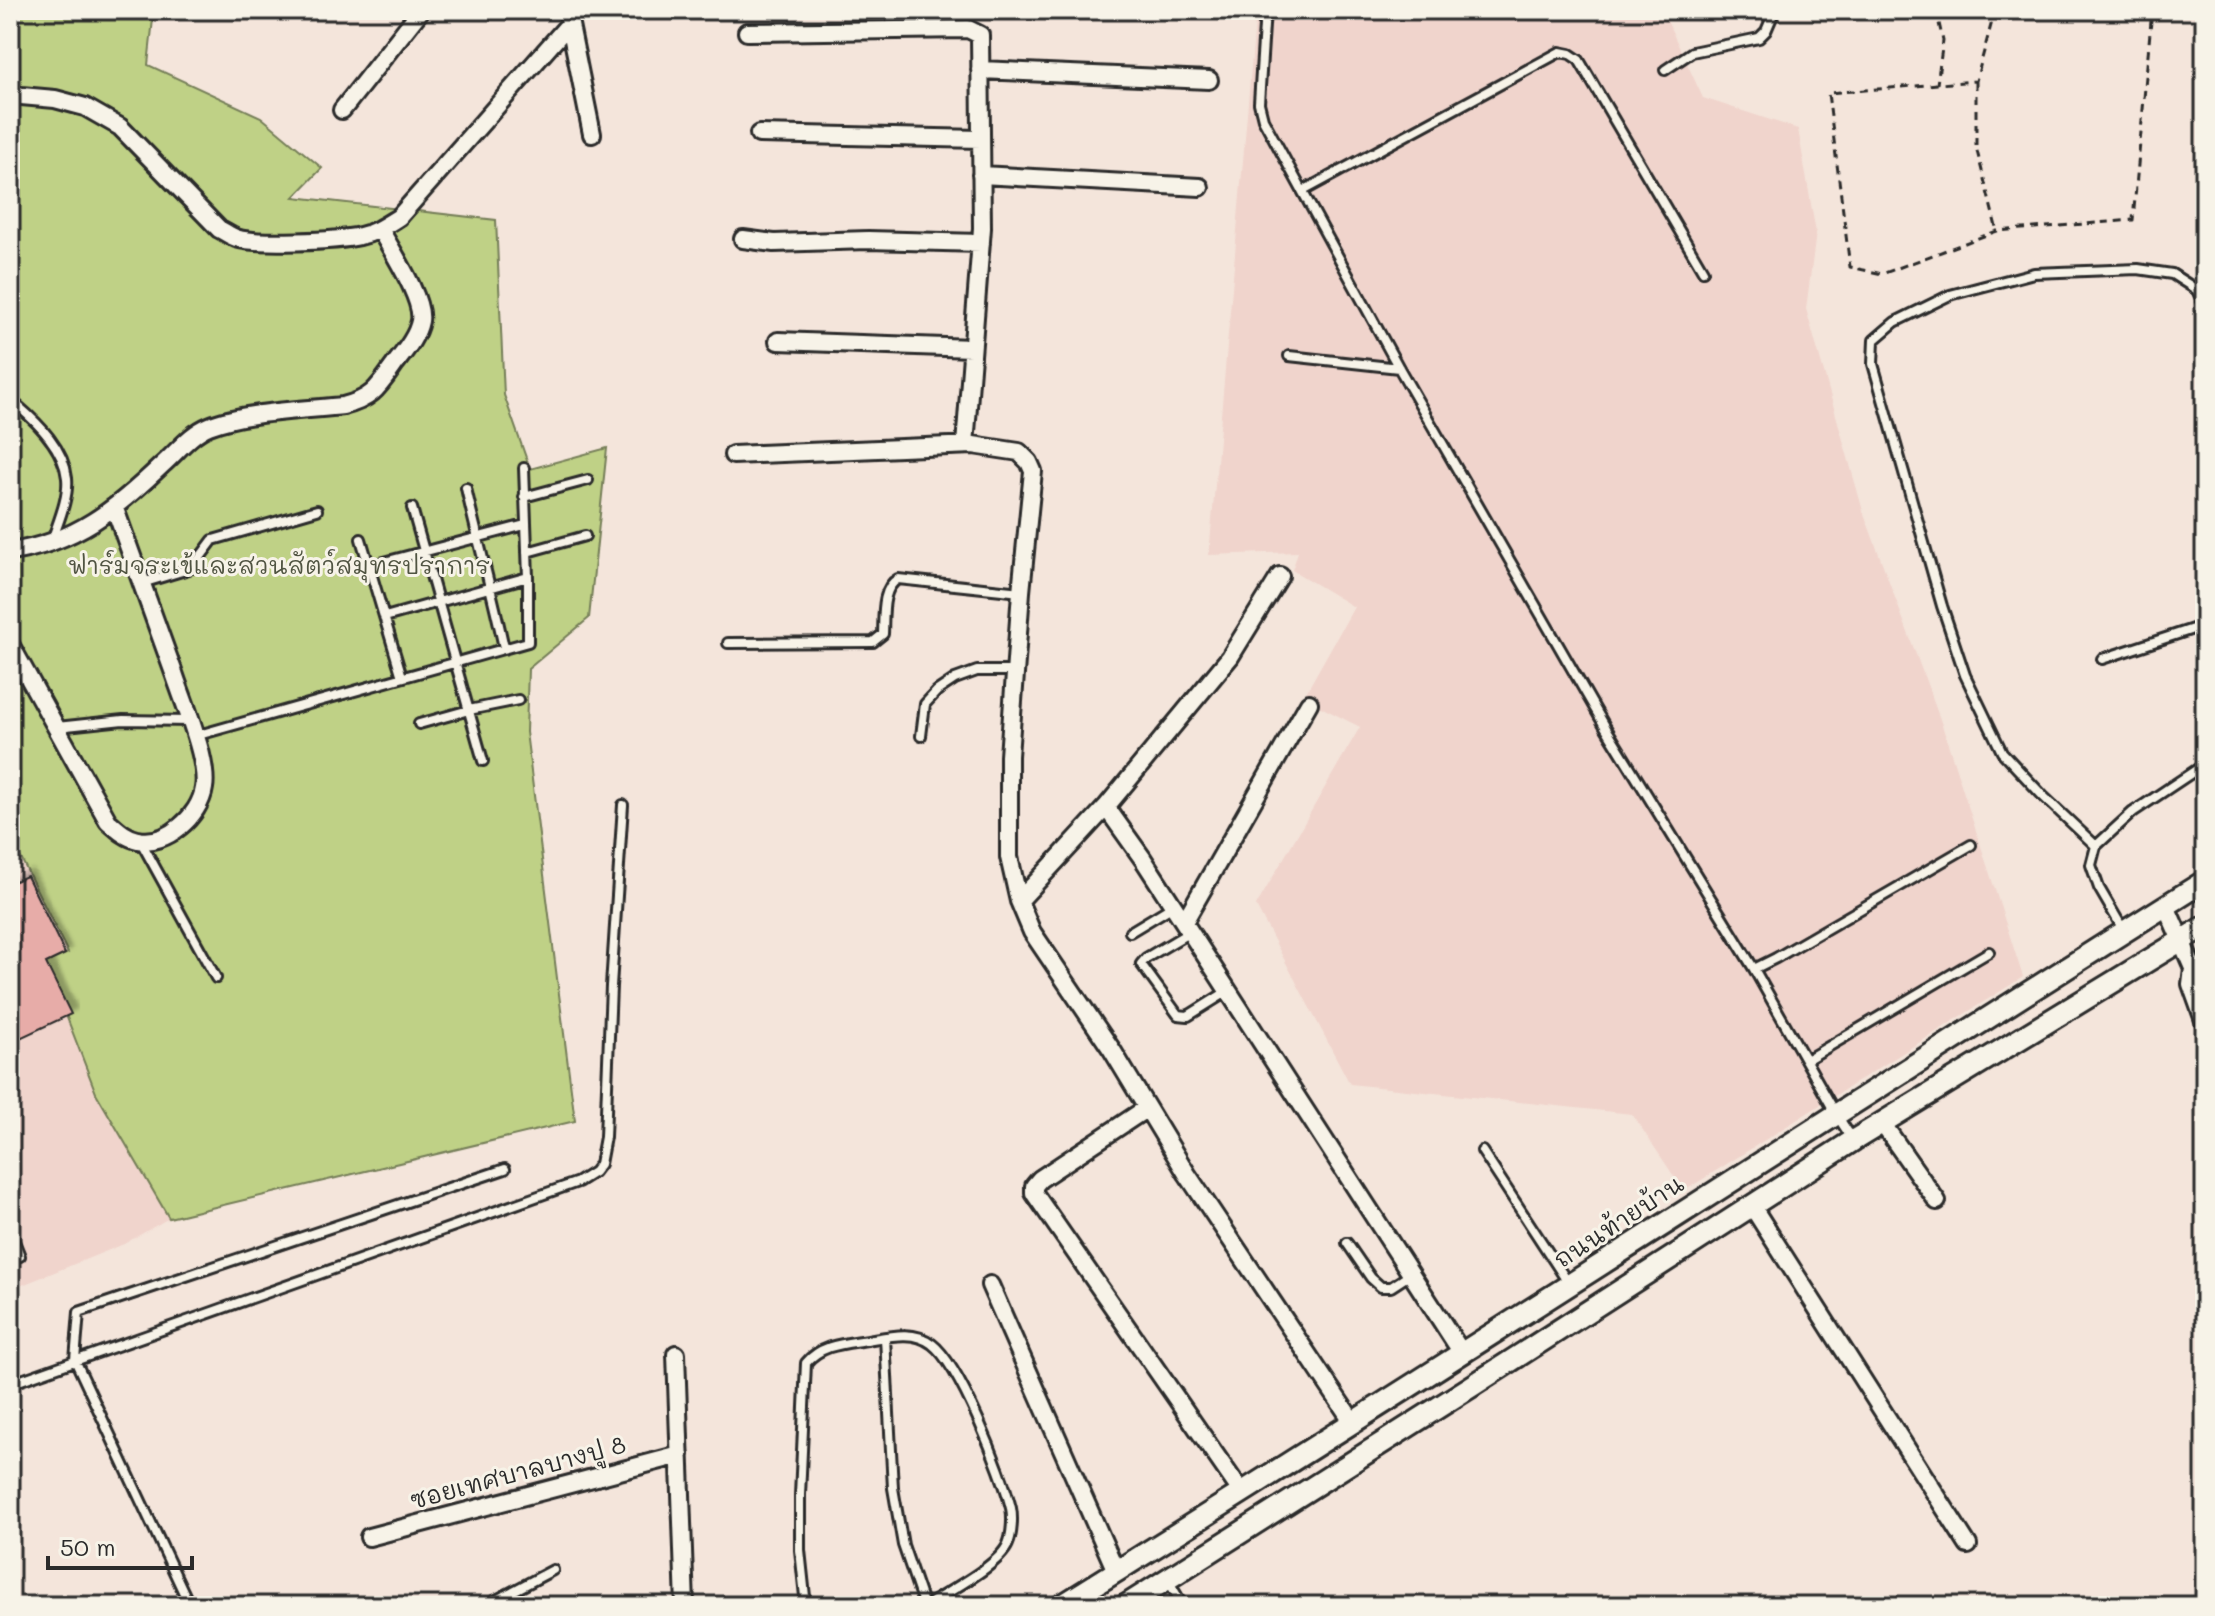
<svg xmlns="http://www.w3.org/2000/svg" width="2215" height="1616" font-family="Mali,'Playpen Sans Thai',sans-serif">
<defs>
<filter id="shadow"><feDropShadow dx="6" dy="-6" stdDeviation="2" flood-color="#0004"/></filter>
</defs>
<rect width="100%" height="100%" fill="#f4e5db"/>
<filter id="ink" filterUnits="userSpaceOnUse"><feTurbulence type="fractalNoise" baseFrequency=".0125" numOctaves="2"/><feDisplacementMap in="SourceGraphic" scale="16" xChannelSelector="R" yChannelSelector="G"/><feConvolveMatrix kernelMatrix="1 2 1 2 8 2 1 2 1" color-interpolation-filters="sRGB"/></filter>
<g filter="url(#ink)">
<path fill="#f0d4cc" d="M1256 10H1662L1703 98 1798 129 1816 233 1806 309 1863 511 1941 722 2023 977 1684 1191 1632 1114 1350 1084 1256 906 1360 727 1303 698 1354 607 1292 570 1298 552 1209 555Z
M10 836 68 954 83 1060 96 1093 169 1218 124 1244 10 1290Z"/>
<path fill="#bfd186" stroke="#757e58" stroke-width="2" d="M10 10H154L148 65 261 117 322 168 294 197 496 220 504 395 530 469 607 448 589 618 528 669 526 732 575 1121 169 1218 96 1093 46 963 68 953 10 836Z"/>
<path fill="#e7aca8" stroke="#2b2b2b" stroke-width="2" filter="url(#shadow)" d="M27 876 65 954 46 963 71 1014 20 1038 10 1016V883Z"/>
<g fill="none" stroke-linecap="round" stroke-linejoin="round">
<defs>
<path id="service" d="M1265 10 1259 103 1263 119 1399 368 1606 728 1754 969
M1665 70 1692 52 1759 38 1766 31 1775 10
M1303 191 1560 52 1570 54 1579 60 1703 271
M1289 356 1399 368
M10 406H18C39 424 64 449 67 478 69 498 58 522 52 541
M466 488C478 542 493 595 504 648
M524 497 588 480
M412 508 483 761
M361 539 402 677
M527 552 585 536
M369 566 525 525
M142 583 192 568 213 540 317 510
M385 617 528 577
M728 643 873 642 883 634C884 617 881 588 898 579L1021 592
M2102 659 2205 625
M419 724 469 710 518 700
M57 727 123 720 190 721
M195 736 528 642V577L524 468
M921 736 925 704 937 691 955 679 977 671H1015
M141 842 216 978
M2096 846 2043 796 2002 752 1965 675 1942 606 1873 364 1874 340 1895 322 1950 295 2034 273 2138 269 2172 274 2197 290 2205 307
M2124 931 2099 888 2091 865 2096 846 2133 812 2205 764
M1130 932 1173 906
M1190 932 1146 958 1141 964 1178 1015 1188 1016 1228 991
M1806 1060 1989 952
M1853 1140 1836 1114 1754 969 1776 958 1971 845
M1482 1151 1569 1284
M10 1231 20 1256
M1347 1243 1371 1278 1381 1287H1391L1411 1274
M885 1338 893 1488 903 1545 924 1606
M10 1384 578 1182 594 1172 600 1164 605 1137 611 986 623 805
M1168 1580 1183 1606
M190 1606 75 1360 79 1312 505 1169
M485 1606 553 1570
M806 1606 800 1550V1495L806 1363C820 1346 840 1344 861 1341 884 1338 912 1328 932 1344 960 1365 1002 1472 1011 1508 1013 1517 1012 1535 1008 1544 999 1566 947 1592 926 1606"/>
<path id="minor" d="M567 10 592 134
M747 32 968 29 980 35 982 228 965 445
M980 70 1209 80
M10 95 55 99 85 107 120 127 219 229C225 232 230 236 236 238 256 245 338 241 360 236 375 233 386 225 399 217L570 23
M342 110 421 10
M759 134 981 139
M981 175 1200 187
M743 239 774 243 868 240 981 243
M778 341 972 348
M733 455 973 445 1019 452 1029 462 1033 471 1021 592 1009 756V857L1019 901 1032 932 1112 1050 1187 1174 1353 1422
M10 552C75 543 116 509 162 465 177 452 190 434 209 426 243 412 305 410 343 406 372 399 378 388 395 364 404 352 417 337 420 321 424 299 391 250 380 229
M10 644 108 821C117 829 126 838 138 840 166 846 200 816 204 788 209 762 184 703 175 676 155 621 135 565 115 509
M1106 807 1143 859 1462 1353
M1019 901 1106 807 1230 657 1280 576
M2166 906 2193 968 2205 979
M1184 922 1309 703
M2193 968 2191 984 2205 1023
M1147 1108 1040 1179 1034 1186V1193L1242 1493
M1882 1123 1937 1201
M1752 1206 1968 1545
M990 1285 1116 1571
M676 1354 685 1606
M369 1537 680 1455"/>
<path id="tertiary" d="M1061 1606C1444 1368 1822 1121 2205 881
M1125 1606 1472 1386 1854 1140 2205 926"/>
</defs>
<use href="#service" stroke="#2b2b2b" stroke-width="14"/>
<use href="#minor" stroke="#2b2b2b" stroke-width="22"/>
<use href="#tertiary" stroke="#2b2b2b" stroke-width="26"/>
<path stroke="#2b2b2b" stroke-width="3" stroke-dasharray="8 6" stroke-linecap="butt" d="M1936 10 1943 41 1937 84
M1995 10 1976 81 1828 93 1850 267 1882 274 1997 231 2133 220 2152 10
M1976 81V147L1997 231"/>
<use href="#service" stroke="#f7f3e8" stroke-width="8"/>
<use href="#minor" stroke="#f7f3e8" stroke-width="16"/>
<use href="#tertiary" stroke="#f7f3e8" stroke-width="20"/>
</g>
</g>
<g text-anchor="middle" stroke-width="6" stroke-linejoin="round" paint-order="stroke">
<g font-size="24" fill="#505442" stroke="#f7f3e8">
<text x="279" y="574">ฟาร์มจระเข้และสวนสัตว์สมุทรปราการ</text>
</g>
<g font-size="24" fill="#2b2b2b" stroke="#f7f3e8">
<text transform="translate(1619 1222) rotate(-33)" y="8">ถนนท้ายบ้าน</text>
<text transform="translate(518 1473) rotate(-15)" y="8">ซอยเทศบาลบางปู 8</text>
</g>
</g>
<rect width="2215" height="1616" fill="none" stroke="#f7f3e8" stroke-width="40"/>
<rect x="20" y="20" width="2175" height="1576" fill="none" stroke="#2b2b2b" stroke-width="3" filter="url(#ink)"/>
<path d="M48 1556v12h144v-12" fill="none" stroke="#2b2b2b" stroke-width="4"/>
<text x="60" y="1556" font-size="24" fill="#2b2b2b" stroke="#f7f3e8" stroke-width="6" paint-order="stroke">50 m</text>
</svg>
